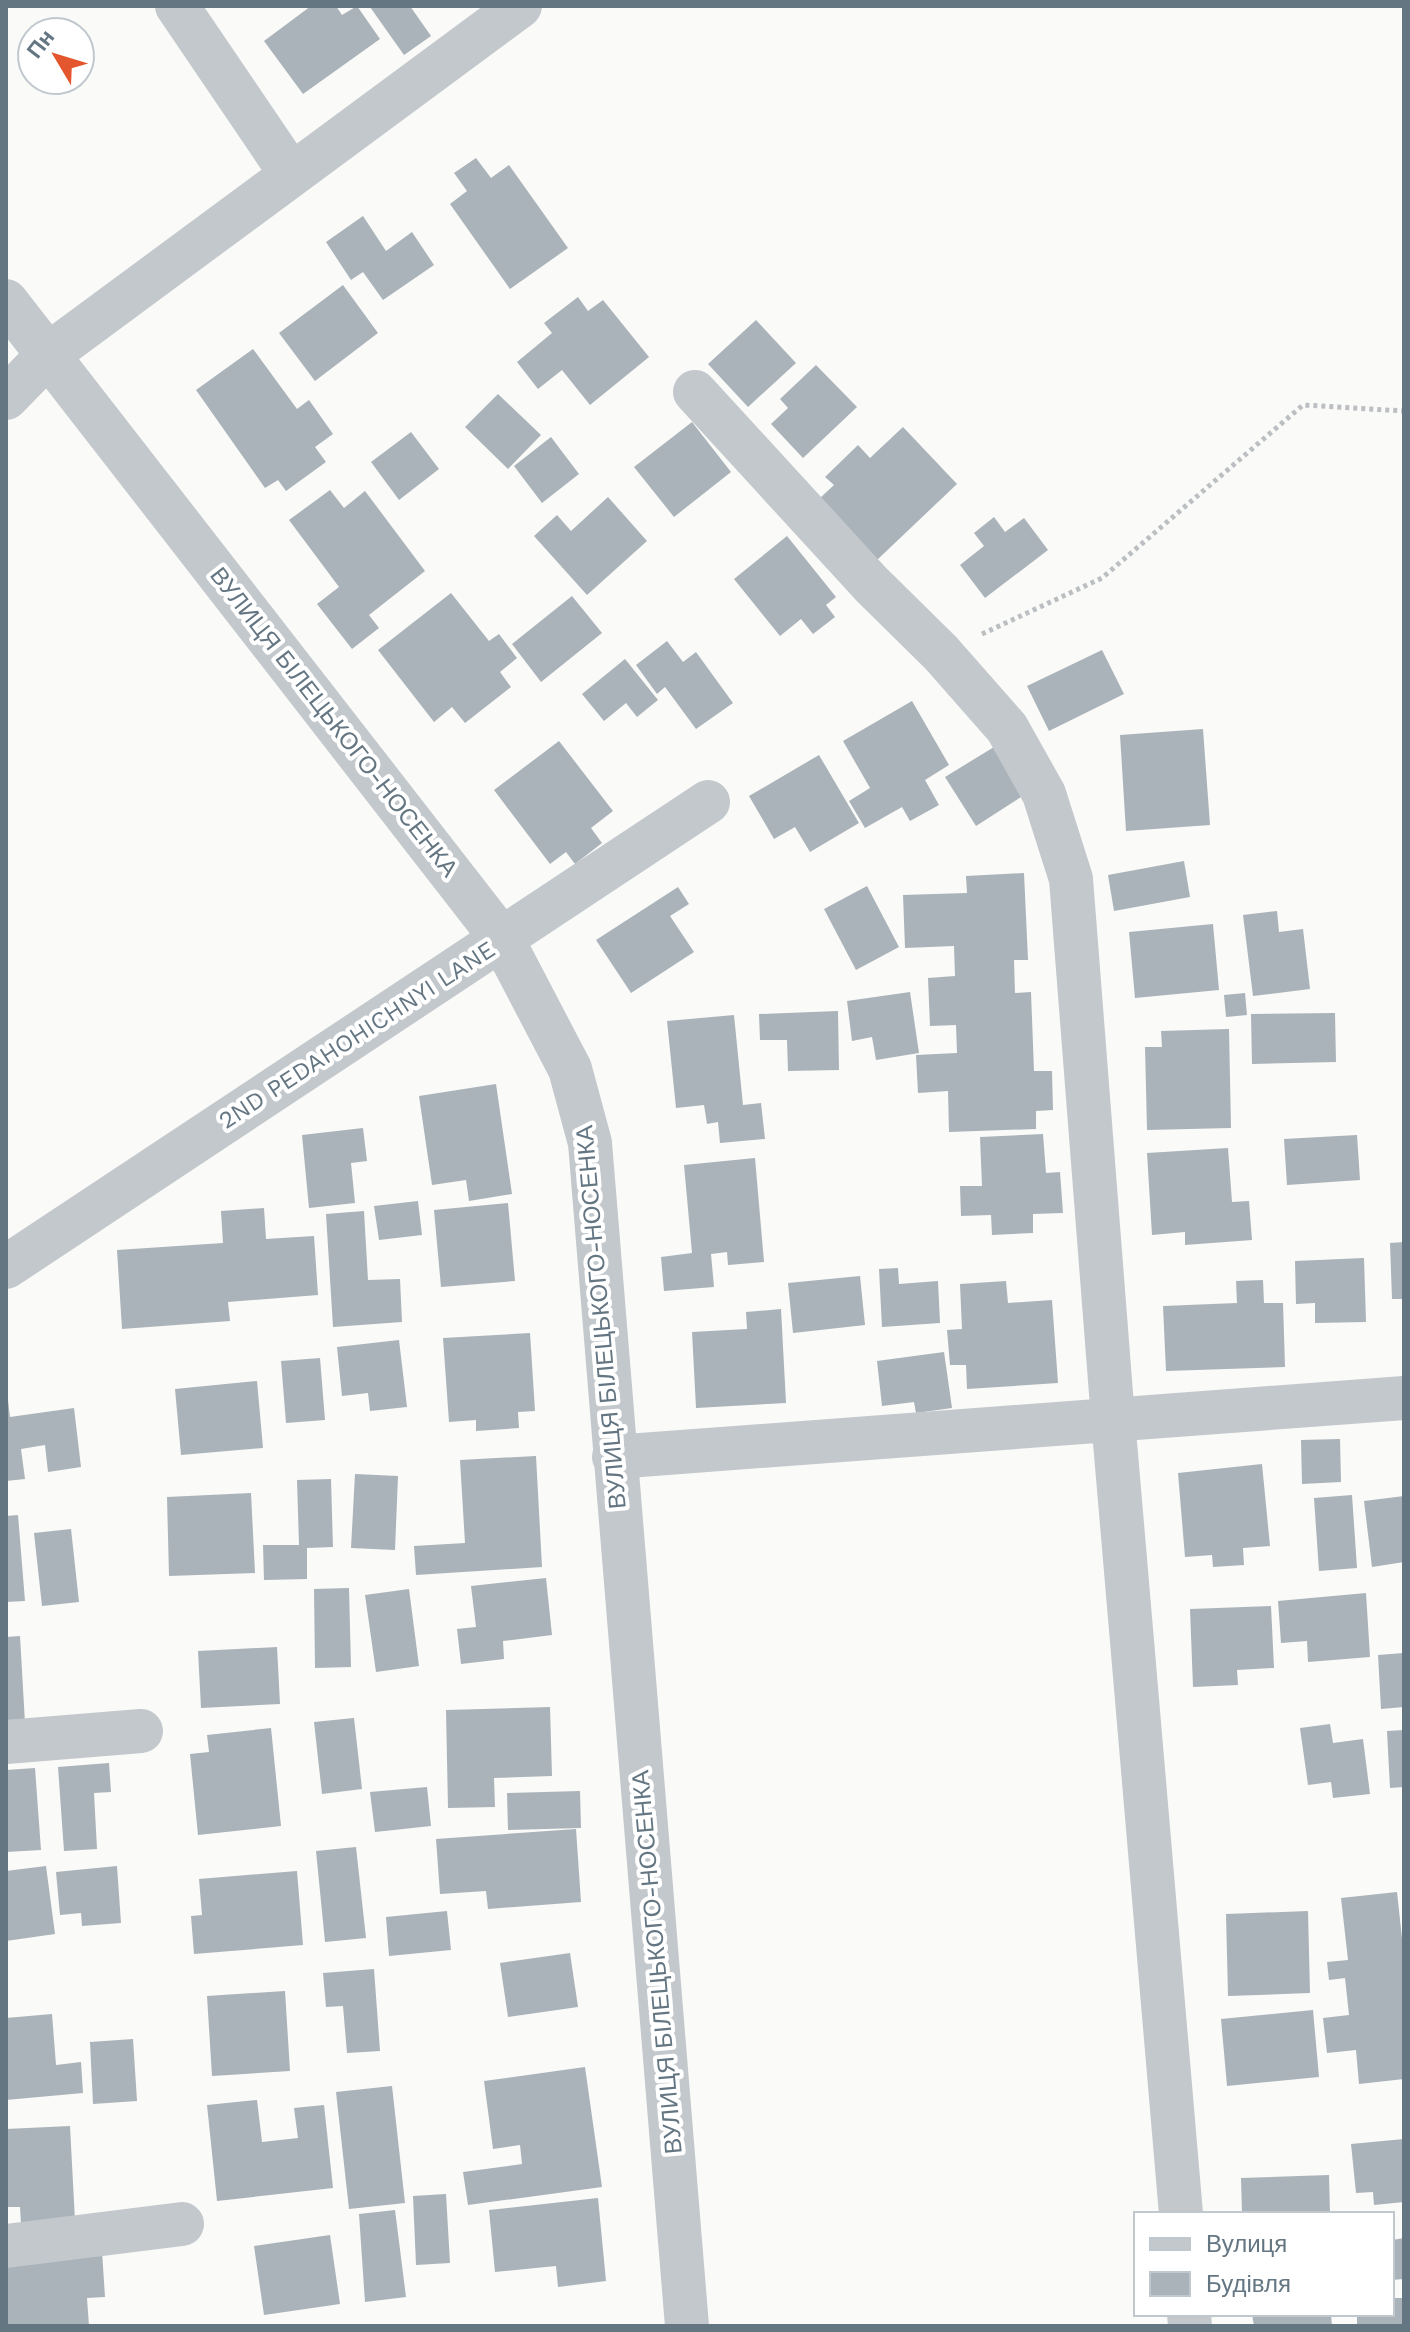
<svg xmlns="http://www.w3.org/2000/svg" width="1410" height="2332" font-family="'Work Sans',sans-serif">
<rect width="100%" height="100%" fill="#fafaf8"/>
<path fill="#aab3b9" d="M311 6H336L342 15 357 6 380 39 303 94 264 41Z
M372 6H410L431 36 404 55 370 7Z
M476 158 491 178 509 165 568 248 510 289 450 204 467 191 454 173Z
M363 216 386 251 412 232 434 265 383 300 363 272 351 280 326 242Z
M343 285 378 333 315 381 279 333Z
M578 297 588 311 603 300 649 357 590 405 562 370 538 389 517 362 552 333 544 323Z
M756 320 796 363 748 407 708 364Z
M253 349 297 409 309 400 333 434 315 447 326 462 286 491 278 480 265 488 196 390Z
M816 365 857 407 803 458 771 424 788 408 780 399Z
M498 394 541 435 508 469 465 427Z
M692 422 731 472 674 517 634 467Z
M903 427 957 484 877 560 819 499 834 485 825 477 858 445 870 458Z
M411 432 439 469 399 500 371 462Z
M551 437 579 474 542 503 514 466Z
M330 490 344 508 365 491 425 571 369 615 379 628 352 649 317 604 339 587 289 520Z
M608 497 647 541 587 595 534 536 557 515 571 531Z
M994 517 1005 532 1024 518 1048 550 985 598 960 565 984 546 974 533Z
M787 536 836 597 826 605 835 617 813 634 801 619 780 636 734 579Z
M451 593 489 641 499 634 517 658 500 672 511 687 465 723 452 707 434 722 378 650Z
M572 596 602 633 541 682 512 644Z
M667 641 683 662 696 652 733 703 696 729 665 687 657 694 636 665Z
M1102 650 1124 694 1049 731 1027 686Z
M625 659 658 700 637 717 626 703 604 721 582 694Z
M912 701 949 765 925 780 939 805 910 821 902 807 865 828 849 801 870 788 843 741Z
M1203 729 1210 825 1126 831 1120 735Z
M559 741 613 811 591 828 602 843 575 864 566 852 550 864 494 790Z
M994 747 1024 795 976 826 945 777Z
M819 755 859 823 810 852 795 827 774 839 749 796Z
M1184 861 1190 897 1114 911 1108 875Z
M1024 873 1028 960H1014L1015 993 1031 992 1034 1071H1052L1053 1110 1036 1111V1129L949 1132 948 1091 918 1093 916 1055 957 1053 956 1025 930 1026 928 978 955 976 954 946 905 948 903 895 967 893 966 876Z
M867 886 899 947 856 970 824 909Z
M678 887 689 904 670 916 694 952 631 993 596 940Z
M1277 911 1279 932 1303 929 1310 989 1253 996 1243 915Z
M1213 924 1219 990 1135 998 1129 932Z
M910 992 919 1053 876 1060 872 1037 852 1041 847 1001Z
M1245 993 1247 1015 1226 1017 1224 995Z
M838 1011 839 1070 788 1071 787 1040H760L759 1014Z
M1335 1013 1336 1062 1252 1064 1251 1014Z
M734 1015 743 1105 761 1103 765 1139 720 1143 718 1122 707 1124 704 1105 676 1108 667 1021Z
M1229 1029 1231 1128 1147 1130 1145 1047H1162L1161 1031Z
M496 1084 512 1194 469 1201 466 1180 432 1185 419 1096Z
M363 1128 367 1161 351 1163 355 1203 309 1208 302 1135Z
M1043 1134 1046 1173 1060 1172 1063 1213 1033 1214V1233L992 1235 991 1215 961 1216 960 1186H982L980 1137Z
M1357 1135 1360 1180 1287 1185 1284 1139Z
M1228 1148 1232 1202 1249 1201 1252 1240 1185 1245V1232L1152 1235 1147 1153Z
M755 1158 764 1262 728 1265 727 1252 711 1254 714 1287 664 1291 661 1257 692 1253 684 1165Z
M418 1201 422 1235 379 1240 374 1206Z
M508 1203 515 1281 441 1287 434 1210Z
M264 1208 266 1239 314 1236 318 1295 228 1302 230 1321 122 1329 117 1250 223 1243 221 1211Z
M364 1211 368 1280 400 1279 402 1322 333 1327 326 1214Z
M1404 1242V1299H1392L1390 1243Z
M1364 1258 1366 1322 1315 1323V1303L1296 1304 1295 1261Z
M898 1268 899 1284 938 1281 940 1323 882 1327 879 1269Z
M860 1276 865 1325 793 1333 788 1283Z
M1263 1280 1264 1303H1283L1285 1367 1166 1371 1163 1306 1237 1303 1236 1281Z
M1006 1281 1008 1303 1052 1300 1058 1383 967 1389 966 1365H950L947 1330 962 1329 960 1284Z
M781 1309 786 1403 696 1408 692 1332 747 1329 746 1312Z
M530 1333 535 1411 518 1412 519 1428 476 1431V1420L449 1422 443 1338Z
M399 1340 407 1407 370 1411 368 1393 342 1396 337 1347Z
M944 1352 952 1408 916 1413 914 1402 882 1406 877 1361Z
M320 1358 325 1420 286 1423 281 1361Z
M257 1381 263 1448 181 1455 175 1389Z
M8 1400 10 1417 74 1408 81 1467 48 1472 45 1445 21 1449 25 1479 6 1481Z
M1340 1439 1341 1482 1302 1484 1301 1440Z
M536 1456 542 1567 416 1575 414 1546 465 1543 460 1460Z
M1262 1464 1270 1546 1243 1548 1244 1565 1213 1567 1212 1555 1185 1557 1178 1473Z
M355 1474 398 1476 395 1550 351 1548Z
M331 1479 333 1547 307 1548V1579L264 1580 263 1545H299L297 1480Z
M251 1493 255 1573 169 1576 167 1497Z
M1352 1495 1357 1568 1319 1571 1314 1498Z
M1404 1496V1562L1372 1567 1364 1501Z
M18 1515 25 1601 6 1602V1516Z
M71 1529 79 1602 42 1606 34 1533Z
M546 1578 552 1635 503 1641 504 1659 461 1664 457 1629 476 1627 471 1586Z
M349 1588 351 1667 315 1668 314 1589Z
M409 1589 419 1666 376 1672 365 1595Z
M1366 1593 1370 1657 1308 1662 1307 1641 1281 1643 1278 1601Z
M1271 1606 1274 1668 1237 1670 1238 1685 1193 1687 1190 1609Z
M20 1636 25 1723 6 1724V1637Z
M277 1647 280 1704 201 1708 198 1651Z
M1404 1653V1707L1381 1709 1378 1655Z
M550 1707 552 1776 494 1778 495 1807 448 1808 446 1710Z
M354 1718 362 1789 322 1794 314 1722Z
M1330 1724 1333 1743 1363 1739 1370 1794 1333 1798 1331 1782 1308 1785 1300 1728Z
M271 1728 281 1826 198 1835 190 1754 209 1752 207 1735Z
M1404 1730V1787L1390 1788 1387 1731Z
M109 1763 111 1792 94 1793 97 1849 64 1851 58 1767Z
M35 1768 41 1850 6 1852V1770Z
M427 1787 431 1826 375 1832 370 1792Z
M580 1791 581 1828 508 1830 507 1793Z
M576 1829 581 1902 488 1909 486 1891 440 1894 436 1839Z
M356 1847 366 1938 325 1942 316 1851Z
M46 1866 55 1934 6 1941V1871Z
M117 1866 121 1923 82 1926 81 1913 60 1915 56 1872Z
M297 1871 303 1945 194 1954 191 1916 202 1915 199 1879Z
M1397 1892 1404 1957V2079L1359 2084 1356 2050 1327 2053 1323 2018 1349 2015 1345 1978 1329 1980 1327 1962 1348 1960 1341 1898Z
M447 1911 451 1950 389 1956 386 1917Z
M1308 1911 1310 1993 1228 1996 1226 1914Z
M570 1953 578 2007 508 2017 500 1963Z
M374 1969 380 2051 347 2053 343 2006 326 2007 323 1973Z
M285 1991 290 2071 212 2076 207 1996Z
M1313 2010 1319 2077 1227 2086 1221 2019Z
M52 2014 56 2065 81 2062 83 2093 6 2100V2018Z
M133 2039 137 2101 93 2104 90 2042Z
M585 2067 602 2187 468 2205 463 2172 522 2164 520 2145 493 2149 484 2081Z
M392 2086 405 2203 349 2209 336 2092Z
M257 2100 262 2142 298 2138 294 2108 324 2105 333 2188 217 2201 207 2105Z
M70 2126 75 2221 21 2224 20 2207H6V2129Z
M1404 2139V2202L1374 2205 1373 2192 1356 2193 1351 2144Z
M1329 2175 1330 2214H1242L1241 2178Z
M446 2194 450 2263 416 2265 413 2196Z
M598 2198 606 2281 558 2287 556 2266 495 2272 489 2210Z
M395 2210 406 2297 365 2302 359 2214Z
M330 2235 340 2304 264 2315 254 2246Z
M1404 2238V2279L1392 2280V2240Z
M102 2251 105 2297 87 2298 89 2326H6V2257Z
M1392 2298H1404V2326H1357V2314H1392Z
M1252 2314H1331L1332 2326H1254Z"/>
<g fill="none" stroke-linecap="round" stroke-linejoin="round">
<path stroke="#bbbfc2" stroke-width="5" stroke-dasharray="4 4" stroke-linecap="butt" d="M982 634 1102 578 1303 405 1404 411"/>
<path stroke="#c3c8cc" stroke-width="44" d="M177 6 291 174
M6 301 502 939 570 1069 590 1143 687 2326
M695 392 871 584 941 653 1007 728 1044 794 1071 879 1113 1419 1181 2214
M6 398 49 354 520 6
M6 1267 708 802
M614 1457 1404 1398
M6 1742 141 1731
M6 2246 182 2224
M1189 2314 1190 2326"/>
</g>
<g text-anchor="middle" stroke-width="8" stroke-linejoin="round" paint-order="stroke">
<g font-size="24" fill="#657683" stroke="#fff">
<text transform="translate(334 722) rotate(52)" y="8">ВУЛИЦЯ БІЛЕЦЬКОГО-НОСЕНКА</text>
<text transform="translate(357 1035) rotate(-33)" y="8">2ND PEDAHOHICHNYI LANE</text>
<text transform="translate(601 1317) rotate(-95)" y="8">ВУЛИЦЯ БІЛЕЦЬКОГО-НОСЕНКА</text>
<text transform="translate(657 1962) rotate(-95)" y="8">ВУЛИЦЯ БІЛЕЦЬКОГО-НОСЕНКА</text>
</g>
</g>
<rect width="1410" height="2332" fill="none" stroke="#657683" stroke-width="16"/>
<rect x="1134" y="2212" width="260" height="104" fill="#ffffff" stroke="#c1c8cd" stroke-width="2"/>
<rect x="1150" y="2238" width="40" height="12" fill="#c3c8cc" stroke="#c1c8cd" stroke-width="2"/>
<text x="1206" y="2252" font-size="24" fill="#657683">Вулиця</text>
<rect x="1150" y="2272" width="40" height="24" fill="#aab3b9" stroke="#c1c8cd" stroke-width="2"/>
<text x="1206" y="2292" font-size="24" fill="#657683">Будівля</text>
<g transform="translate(56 56) rotate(308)"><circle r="38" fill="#ffffff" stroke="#c1c8cd" stroke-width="2"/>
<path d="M0-6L14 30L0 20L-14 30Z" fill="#e4572e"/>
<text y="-12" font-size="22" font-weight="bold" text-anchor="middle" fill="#657683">Пн</text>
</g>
</svg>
